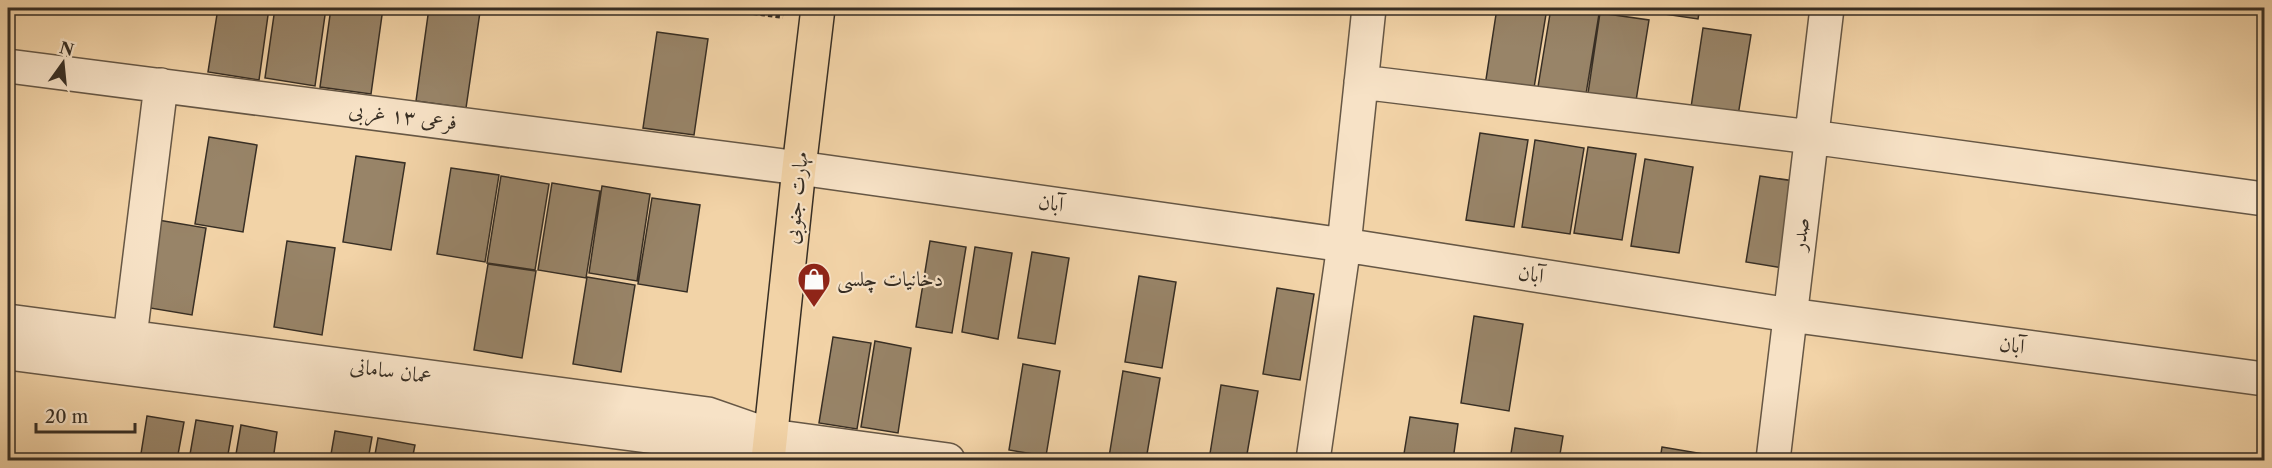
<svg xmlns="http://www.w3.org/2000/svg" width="2272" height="468" font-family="'Libre Caslon Text',Amiri,serif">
<rect width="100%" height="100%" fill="#f2d3a7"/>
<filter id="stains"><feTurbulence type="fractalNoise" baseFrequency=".00333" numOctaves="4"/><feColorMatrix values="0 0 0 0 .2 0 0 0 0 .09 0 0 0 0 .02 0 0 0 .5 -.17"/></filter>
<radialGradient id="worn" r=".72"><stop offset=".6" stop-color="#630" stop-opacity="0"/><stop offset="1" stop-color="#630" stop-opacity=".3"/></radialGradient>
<path fill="#988468" stroke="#372e24" stroke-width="1.5" d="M218 8H269L259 80 208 72Z
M275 8H326L315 86 265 78Z
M331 8H383L371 94 320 87Z
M429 8H451L480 12 466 108 416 101Z
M1497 8H1547L1533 94 1485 86Z
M1551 8 1599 14 1585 100 1537 93Z
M1651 8H1700L1698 19 1650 12Z
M1600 13 1649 20 1635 107 1587 100Z
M1703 28 1751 35 1737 122 1690 114Z
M657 32 708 39 694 135 643 128Z
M1480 133 1528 140 1514 227 1466 220Z
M209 137 257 145 243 232 195 224Z
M1535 140 1584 148 1570 234 1522 227Z
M1588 147 1636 154 1622 240 1574 233Z
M356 156 405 163 391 250 343 242Z
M1645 159 1693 167 1679 253 1631 246Z
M451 168 499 175 485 262 437 254Z
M501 176 549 184 535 270 487 263Z
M1760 176 1808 183 1795 270 1746 262Z
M552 183 600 191 586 278 538 270Z
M602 186 650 194 637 281 589 273Z
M652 198 700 205 687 292 638 284Z
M158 220 206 228 192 315 144 307Z
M287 241 335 248 322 335 274 327Z
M930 241 966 247 952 333 916 327Z
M975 247 1012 253 998 339 962 332Z
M1032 252 1069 258 1055 344 1018 338Z
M488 264 536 271 522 358 474 350Z
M1139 276 1176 282 1162 368 1125 362Z
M587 277 635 285 621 372 573 364Z
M1277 288 1314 294 1300 380 1263 374Z
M1474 316 1523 324 1509 411 1461 403Z
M833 337 871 343 857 429 819 423Z
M875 341 911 348 898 433 861 427Z
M1023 364 1060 371 1046 456 1009 450Z
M1123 371 1160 378 1146 460 1109 457Z
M1221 385 1258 391 1246 460H1209Z
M147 416 184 422 177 460H140Z
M1410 417 1458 424 1453 460H1403Z
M196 420 233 426 227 460H189Z
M241 425 277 432 273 460H235Z
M1515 428 1563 436 1559 460H1510Z
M335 431 372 437 368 460H330Z
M378 438 415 445 412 460H374Z
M1662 447 1710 455 1709 460H1660Z
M1718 455 1756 460H1717Z"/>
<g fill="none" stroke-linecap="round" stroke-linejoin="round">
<defs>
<path id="minor" d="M8 66 799 168 1344 245 1790 315 2264 379
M1361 82 1811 137 2264 199
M8 321 708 414 771 436 948 460
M8 353 717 445 767 437
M126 357 130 337 161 85
M1313 460 1344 245 1369 8
M1773 460 1827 8"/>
<path id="major" d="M768 460 799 168 818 8"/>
</defs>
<use href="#minor" stroke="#665745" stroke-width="36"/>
<use href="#major" stroke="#372e24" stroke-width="36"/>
<path stroke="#372e24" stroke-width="4" stroke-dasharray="4.5 3" stroke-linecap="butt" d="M716 8 783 17"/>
<use href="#minor" stroke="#f7e2c6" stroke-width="33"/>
<use href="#major" stroke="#f2d3a7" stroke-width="33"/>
</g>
<defs>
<symbol id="shop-pin" viewBox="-11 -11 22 30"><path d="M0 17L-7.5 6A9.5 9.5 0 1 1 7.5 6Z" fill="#8f2418" stroke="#f7e2c6"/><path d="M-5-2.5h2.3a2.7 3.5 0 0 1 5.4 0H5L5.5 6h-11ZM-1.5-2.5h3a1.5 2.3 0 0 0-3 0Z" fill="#fff"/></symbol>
</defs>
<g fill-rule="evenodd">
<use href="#shop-pin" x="795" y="260" width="38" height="52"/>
</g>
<g text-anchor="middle" stroke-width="4.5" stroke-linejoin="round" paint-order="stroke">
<g font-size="21" fill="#372e24" stroke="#f7e2c6">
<text transform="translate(403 116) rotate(7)" y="7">فرعی ۱۳ غربی</text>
<text transform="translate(796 198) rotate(-84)" y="7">مهارت جنوبی</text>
<text transform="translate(1051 203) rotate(8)" y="7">آبان</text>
<text transform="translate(1800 234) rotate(-83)" y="7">صدر</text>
<text transform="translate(1531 274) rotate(9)" y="7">آبان</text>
<text transform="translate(2012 345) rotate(8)" y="7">آبان</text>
<text transform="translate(391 371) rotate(8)" y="7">عمان سامانی</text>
</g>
<g font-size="21" fill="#372e24" stroke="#f7e2c6" text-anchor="start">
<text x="837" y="286">دخانیات چلسی</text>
</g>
</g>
<rect width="2272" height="468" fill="none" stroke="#f2d3a7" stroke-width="30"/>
<rect x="9" y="9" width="2254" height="450" fill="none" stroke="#372e24" stroke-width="3"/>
<rect x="15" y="15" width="2242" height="438" fill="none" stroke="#372e24" stroke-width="1.5"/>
<g transform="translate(63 63) rotate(15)" stroke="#f7e2c6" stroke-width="4.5" paint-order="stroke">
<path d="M0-4.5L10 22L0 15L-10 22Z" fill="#372e24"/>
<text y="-9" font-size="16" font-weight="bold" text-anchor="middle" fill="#372e24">N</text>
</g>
<path d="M36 423v9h99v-9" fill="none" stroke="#372e24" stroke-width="3"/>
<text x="45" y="423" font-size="18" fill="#372e24" stroke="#f7e2c6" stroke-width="4.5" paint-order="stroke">20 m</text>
<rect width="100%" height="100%" filter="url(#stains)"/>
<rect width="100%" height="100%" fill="url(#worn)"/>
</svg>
